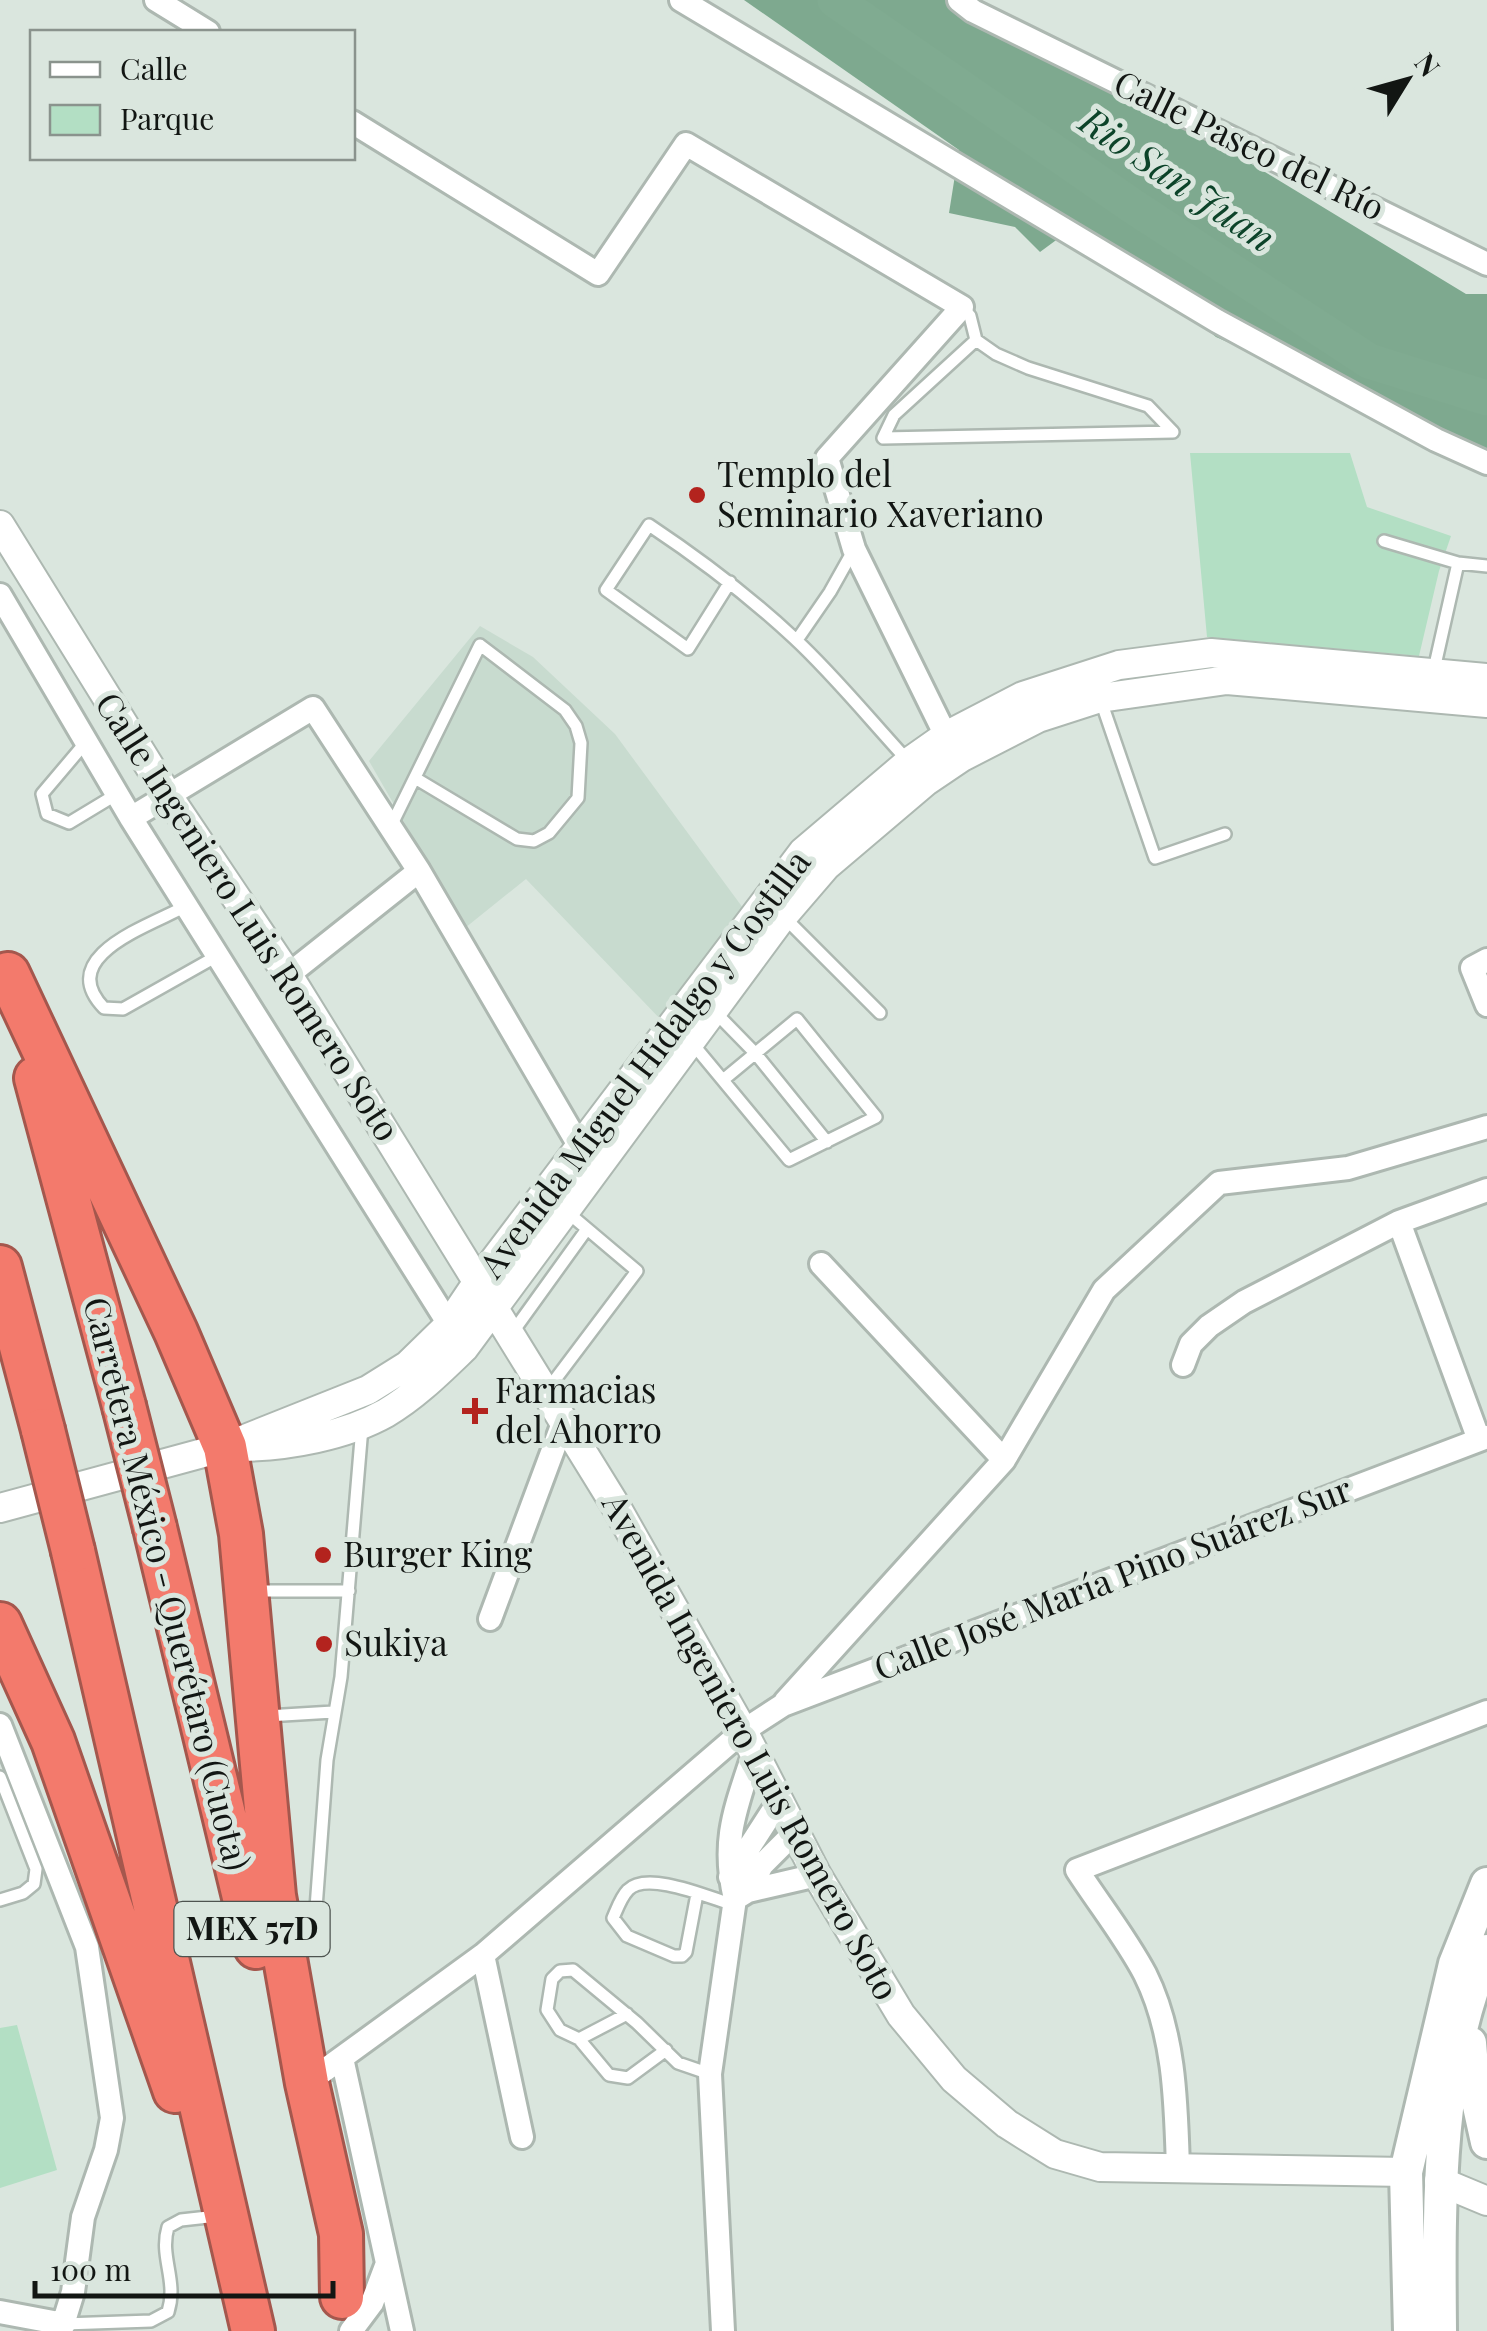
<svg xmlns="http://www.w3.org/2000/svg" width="1487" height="2331" font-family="'Playfair Display',serif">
<rect width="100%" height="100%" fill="#dae6de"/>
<path fill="#c8dbcf" d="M480 626 533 657 615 734 743 908 664 1023 526 879 465 928 369 761Z"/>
<path fill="#b3dfc4" d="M1190 453H1350L1367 507 1451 536 1439 571 1419 656 1207 637Z
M17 2025 57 2170 0 2188V2028Z"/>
<path fill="#7ea98f" d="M744 0H959L1199 132 1466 294H1487V455L1216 337 1078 224 1040 252 1015 227 949 213 959 150Z"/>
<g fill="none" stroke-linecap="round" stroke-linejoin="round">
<path stroke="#80ab91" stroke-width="35" d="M835 0 1131 205 1369 361 1487 398"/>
<defs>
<path id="service" d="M962 307 970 316 976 340 996 354 1028 368 1148 406 1173 432
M976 340 894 415 883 438 1173 432
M1384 541 1458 563
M730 582 688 649 606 590 649 525C700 559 749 596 794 638 835 676 871 721 909 762
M797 640 830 592 853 551
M1433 674 1458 563 1487 566
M1100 698 1155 858 1225 834
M86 742 42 794 47 814 69 823 117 794
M391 826 480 645 565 710 576 726 581 743 578 798 549 833 534 841 517 839 415 778
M186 906C149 926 54 956 104 1008L123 1009 217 956
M783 916 880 1013
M714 1011 756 1054 827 1142
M692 1043 789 1160 876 1117 797 1019 723 1080
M512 1333 587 1229
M545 1393 637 1271 566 1211
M253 1591H349
M267 1716 333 1712
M0 1777 36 1869 34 1884 23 1893 0 1900
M697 1894 686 1952 682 1956H674L627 1936 613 1918C617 1909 621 1897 628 1890 647 1870 710 1898 734 1905
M316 1908 327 1760 341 1677 362 1427
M627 2014 579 2039 560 2030 547 2010 552 1979 560 1971 573 1970 637 2023 678 2063 710 2074
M579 2039 609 2075 628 2078 666 2050
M64 2324 151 2321 168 2312C178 2280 159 2257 168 2227L181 2220 217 2216"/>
<path id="minor" d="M156 0 208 32
M681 0 1217 321 1436 440 1487 463
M959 0 973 11 1487 264
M352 122 598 274 686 144 962 307 827 458 854 549 946 736
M0 595 131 818 457 1337
M131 818 313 708 419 871 580 1147
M1487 960 1472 968 1487 1005
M288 975 419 871
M1399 1222 1479 1440
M821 1264 1004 1460
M1183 1365 1191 1344 1209 1326 1244 1302 1399 1222 1487 1190
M490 1619 563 1423
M785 1702 1004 1460 1104 1290 1219 1183 1348 1168 1487 1127
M0 1725 87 1947 112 2118 106 2150 83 2217 73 2292 61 2331
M730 1877 779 1801
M748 1891 762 1865 795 1832
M735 1899 748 1891 817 1875
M483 1955 522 2137
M342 2058 402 2331
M307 2083 483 1955 743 1731 783 1705 1487 1437
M1178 2169C1176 2104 1175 2034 1145 1974 1126 1938 1099 1904 1077 1870L1487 1712
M0 2312 64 2324
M351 2331 372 2303 386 2266
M723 2331 710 2074 735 1899C721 1839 736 1808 754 1752"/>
<path id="tertiary" d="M0 525 168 796 288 975 614 1503 743 1731 817 1875 901 2015 954 2079 1007 2124 1055 2154 1100 2167 1406 2172
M242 1447C288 1446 345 1436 386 1413 415 1396 440 1371 464 1348L783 916 826 866 925 782 962 757 1038 718 1100 698 1227 680 1487 703
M0 1508 225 1447 368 1390 408 1365 448 1326 477 1283 803 852 909 762 946 736 1023 696 1119 665 1211 653 1487 678
M1439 2181 1487 2201"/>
<path id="secondary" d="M1470 2043 1473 2079 1487 2142
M1410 2331 1406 2172 1455 1964 1487 1884
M1440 2331C1439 2208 1436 2066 1487 1951"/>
<path id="motorway" d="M8 974 176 1332 225 1447 241 1534 274 1896 307 2083 341 2234 342 2297
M36 1078 124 1406
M0 1267 43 1430
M155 1528 256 1947
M73 1551 253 2331
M0 1624 53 1741 175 2091"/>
</defs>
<use href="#service" stroke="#adb8b1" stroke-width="16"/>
<use href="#minor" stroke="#adb8b1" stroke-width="28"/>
<use href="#tertiary" stroke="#adb8b1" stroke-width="32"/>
<use href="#secondary" stroke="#adb8b1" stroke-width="38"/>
<use href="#motorway" stroke="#a4574d" stroke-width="48"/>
<use href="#service" stroke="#fff" stroke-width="11"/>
<use href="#minor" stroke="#fff" stroke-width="22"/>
<use href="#tertiary" stroke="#fff" stroke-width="28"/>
<use href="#secondary" stroke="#fff" stroke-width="32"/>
<use href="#motorway" stroke="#f37a6c" stroke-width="42"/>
<defs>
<path id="motorway-bridge" d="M124 1406 155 1528
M43 1430 73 1551"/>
</defs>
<use href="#motorway-bridge" stroke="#a4574d" stroke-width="48" stroke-linecap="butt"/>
<use href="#motorway-bridge" stroke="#f37a6c" stroke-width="42"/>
</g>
<g fill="#b3231e" stroke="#dae6de" stroke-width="4">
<circle cx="697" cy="495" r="10"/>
<path d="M470 1396h10v10h10v10h-10v10h-10v-10h-10v-10h10z"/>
<circle cx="323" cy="1555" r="10"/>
<circle cx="324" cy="1644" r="10"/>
</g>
<g text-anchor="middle" stroke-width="10" stroke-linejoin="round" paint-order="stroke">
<rect fill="#dae6de" stroke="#4e5450" stroke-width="2.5" x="174.5" y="1902" width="155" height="54" rx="8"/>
<g font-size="32" font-weight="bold" fill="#121613">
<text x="252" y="1940">MEX 57D</text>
</g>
<g font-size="35" fill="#121613" stroke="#dae6de">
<text transform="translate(1249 146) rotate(26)" y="12">Calle Paseo del Río</text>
<text transform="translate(247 917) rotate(57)" y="12">Calle Ingeniero Luis Romero Soto</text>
<text transform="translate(645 1064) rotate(-53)" y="12">Avenida Miguel Hidalgo y Costilla</text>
<text transform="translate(1113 1579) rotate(-21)" y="12">Calle José María Pino Suárez Sur</text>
<text transform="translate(166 1584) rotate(76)" y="12">Carretera México - Querétaro (Cuota)</text>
<text transform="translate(750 1747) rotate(61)" y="12">Avenida Ingeniero Luis Romero Soto</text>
</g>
<g font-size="35" fill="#121613" stroke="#dae6de" text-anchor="start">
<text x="717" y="487">Templo del<tspan x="717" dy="40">Seminario Xaveriano</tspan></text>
<text x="495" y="1403">Farmacias<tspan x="495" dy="40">del Ahorro</tspan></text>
<text x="343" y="1567">Burger King</text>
<text x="344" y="1656">Sukiya</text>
</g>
<g font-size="38" font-style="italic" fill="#0c4329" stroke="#dae6de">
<text transform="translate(1177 180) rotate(34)" y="13">Rio San Juan</text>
</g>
</g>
<rect x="30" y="30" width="325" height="130" fill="#dae6de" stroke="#8a938d" stroke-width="2.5"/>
<rect x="50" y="62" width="50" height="15" fill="#ffffff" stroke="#8a938d" stroke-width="2.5"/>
<text x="120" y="80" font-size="30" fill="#121613">Calle</text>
<rect x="50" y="105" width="50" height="30" fill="#b3dfc4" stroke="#8a938d" stroke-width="2.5"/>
<text x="120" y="130" font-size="30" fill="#121613">Parque</text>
<g transform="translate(1407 80) rotate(53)" stroke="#dae6de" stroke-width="8" paint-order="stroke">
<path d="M0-8L18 38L0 25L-18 38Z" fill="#121613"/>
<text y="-15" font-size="28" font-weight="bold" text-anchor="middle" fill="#121613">N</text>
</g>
<path d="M35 2281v15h298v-15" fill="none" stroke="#121613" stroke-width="5"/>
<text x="50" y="2281" font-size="30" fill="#121613" stroke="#dae6de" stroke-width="8" paint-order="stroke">100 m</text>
</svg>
